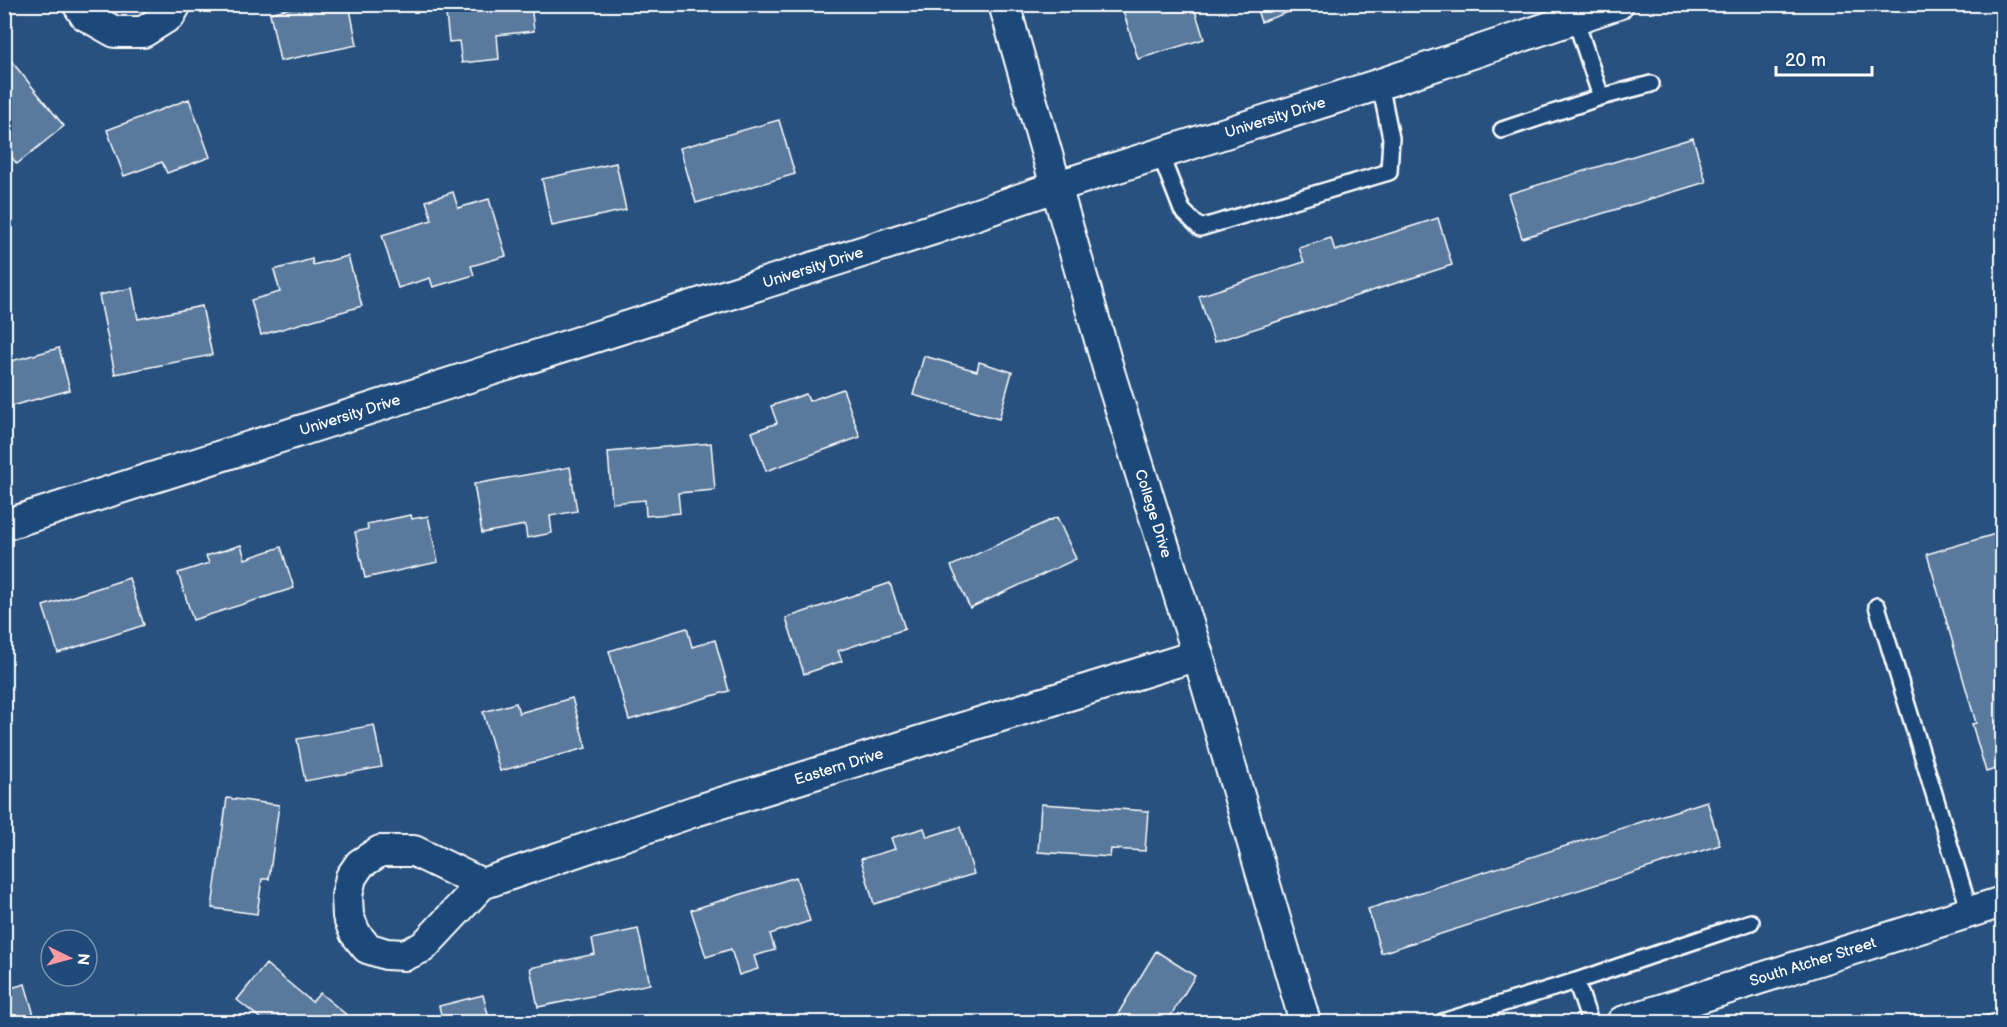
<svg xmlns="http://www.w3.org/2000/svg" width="2007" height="1027" font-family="'Balsamiq Sans',sans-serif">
<rect width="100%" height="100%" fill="#28517f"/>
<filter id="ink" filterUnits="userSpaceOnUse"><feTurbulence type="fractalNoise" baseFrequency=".0167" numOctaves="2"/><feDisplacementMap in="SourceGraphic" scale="12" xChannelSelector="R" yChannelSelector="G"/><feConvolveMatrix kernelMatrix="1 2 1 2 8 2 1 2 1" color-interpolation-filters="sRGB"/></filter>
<g filter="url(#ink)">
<path fill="#5a7a9d" stroke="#fff" stroke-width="1.5" d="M307 4H349L357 45 280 61 270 13Z
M445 4H531L534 31 497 35 499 59 462 63 459 41 449 42Z
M1121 4H1193L1204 39 1138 59Z
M1255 4H1311L1261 22Z
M4 52 64 126 17 164 4 148Z
M189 99 210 157 167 173 162 162 124 176 107 130Z
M779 120 795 174 696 203 680 148Z
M1693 138 1706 182 1522 238 1508 194Z
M616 163 626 210 552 226 542 179Z
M453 192 458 208 489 199 506 256 471 266 474 275 433 287 430 278 398 288 382 235 432 220 426 201Z
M1438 218 1452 265 1214 342 1199 296 1304 262 1299 248 1331 238 1335 251Z
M348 256 362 306 261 335 251 300 280 292 274 270 312 259 313 265Z
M132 288 138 319 202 306 212 355 115 374 99 295Z
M59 348 70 390 4 408V363Z
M924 356 977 371 979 362 1012 372 999 419 913 395Z
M843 389 860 437 766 471 752 432 777 423 771 406 806 394 809 401Z
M711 443 715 490 678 493 680 513 646 516 645 500 612 503 608 452Z
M570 467 577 511 550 516 552 533 527 538 525 525 482 533 474 484Z
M411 515 412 519 428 516 438 562 365 578 355 532 368 529 367 524Z
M1057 517 1076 559 970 608 951 566Z
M2002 532V767L1986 772 1972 724 1976 723 1927 554Z
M241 545 245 559 281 547 294 588 193 620 178 573 209 563 206 556Z
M129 578 144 625 58 653 43 606Z
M890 583 905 629 838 651 842 661 804 674 786 618Z
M687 628 692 647 715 640 729 691 629 720 609 651Z
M572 698 586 748 500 771 483 712 516 703 519 713Z
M374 725 382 767 305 781 297 739Z
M227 798 279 805 269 879H262L257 914 212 908Z
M1707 801 1720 845 1381 953 1368 909Z
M1041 804 1148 811 1145 851 1111 849 1110 857 1038 852Z
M960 827 974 874 874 904 861 859 895 849 891 838 924 828 927 837Z
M796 877 810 921 770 934 775 950 754 956 758 969 739 975 731 949 706 957 691 910Z
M638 929 650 984 538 1007 530 968 595 954 592 939Z
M1156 951 1195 976 1167 1022H1113Z
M266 964 312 1002 320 993 354 1021 353 1022H265L237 1000Z
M25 984 36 1022H4V990Z
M483 995 490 1022H443L439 1006Z
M2002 1011V1022H1983L1982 1017Z"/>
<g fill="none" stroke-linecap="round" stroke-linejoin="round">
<defs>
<path id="lane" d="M1601 97 1651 84
M1502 130 1601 97 1575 18
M1160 154 1182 210 1200 228 1389 172 1391 138 1380 84
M1877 606 1970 912
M1576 981 1590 1022
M1442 1022 1576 981 1751 922"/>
<g id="street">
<path d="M78 4 85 15 115 32H143L170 15 176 4"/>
<path id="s1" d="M1004 4 1110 375 1198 655 1305 1022"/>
<path id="s2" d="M4 525 934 229 1055 187 1380 84 1618 4"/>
<path id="s3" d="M482 884 414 851H380L360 864 351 877 347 896 348 916 355 933 367 948 386 954 405 955 423 947 482 884 695 811 1198 655"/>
<path id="s4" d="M1622 1022 2002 902"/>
</g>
</defs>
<use href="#lane" stroke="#fff" stroke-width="20"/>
<use href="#street" stroke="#fff" stroke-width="34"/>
<use href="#lane" stroke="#1f4a7a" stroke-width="15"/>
<use href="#street" stroke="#1f4a7a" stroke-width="30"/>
</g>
</g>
<g text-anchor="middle" stroke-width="6" stroke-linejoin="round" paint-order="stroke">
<g font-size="15" fill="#fff" stroke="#1f4a7a">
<text dy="5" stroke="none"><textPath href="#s2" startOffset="1335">University Drive</textPath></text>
<text dy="5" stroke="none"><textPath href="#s2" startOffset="849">University Drive</textPath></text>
<text dy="5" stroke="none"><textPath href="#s2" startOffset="363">University Drive</textPath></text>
<text dy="5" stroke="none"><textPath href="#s1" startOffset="531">College Drive</textPath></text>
<text dy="5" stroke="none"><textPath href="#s3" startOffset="747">Eastern Drive</textPath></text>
<text dy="5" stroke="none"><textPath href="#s4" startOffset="200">South Atcher Street</textPath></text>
</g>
</g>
<rect width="2007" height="1027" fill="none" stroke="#1f4a7a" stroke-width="24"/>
<rect x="12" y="12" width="1983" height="1003" fill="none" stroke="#fff" stroke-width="2" filter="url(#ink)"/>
<g transform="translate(69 958) rotate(95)"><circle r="28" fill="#1f4a7a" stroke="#7992af" stroke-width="1.5"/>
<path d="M0-4.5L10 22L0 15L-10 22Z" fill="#ff9aa2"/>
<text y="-9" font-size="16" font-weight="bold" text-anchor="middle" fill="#ffffff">N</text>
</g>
<path d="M1776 66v9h96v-9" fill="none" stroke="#ffffff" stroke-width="3"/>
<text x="1785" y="66" font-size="18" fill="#ffffff" stroke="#1f4a7a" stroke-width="4.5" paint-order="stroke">20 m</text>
</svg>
